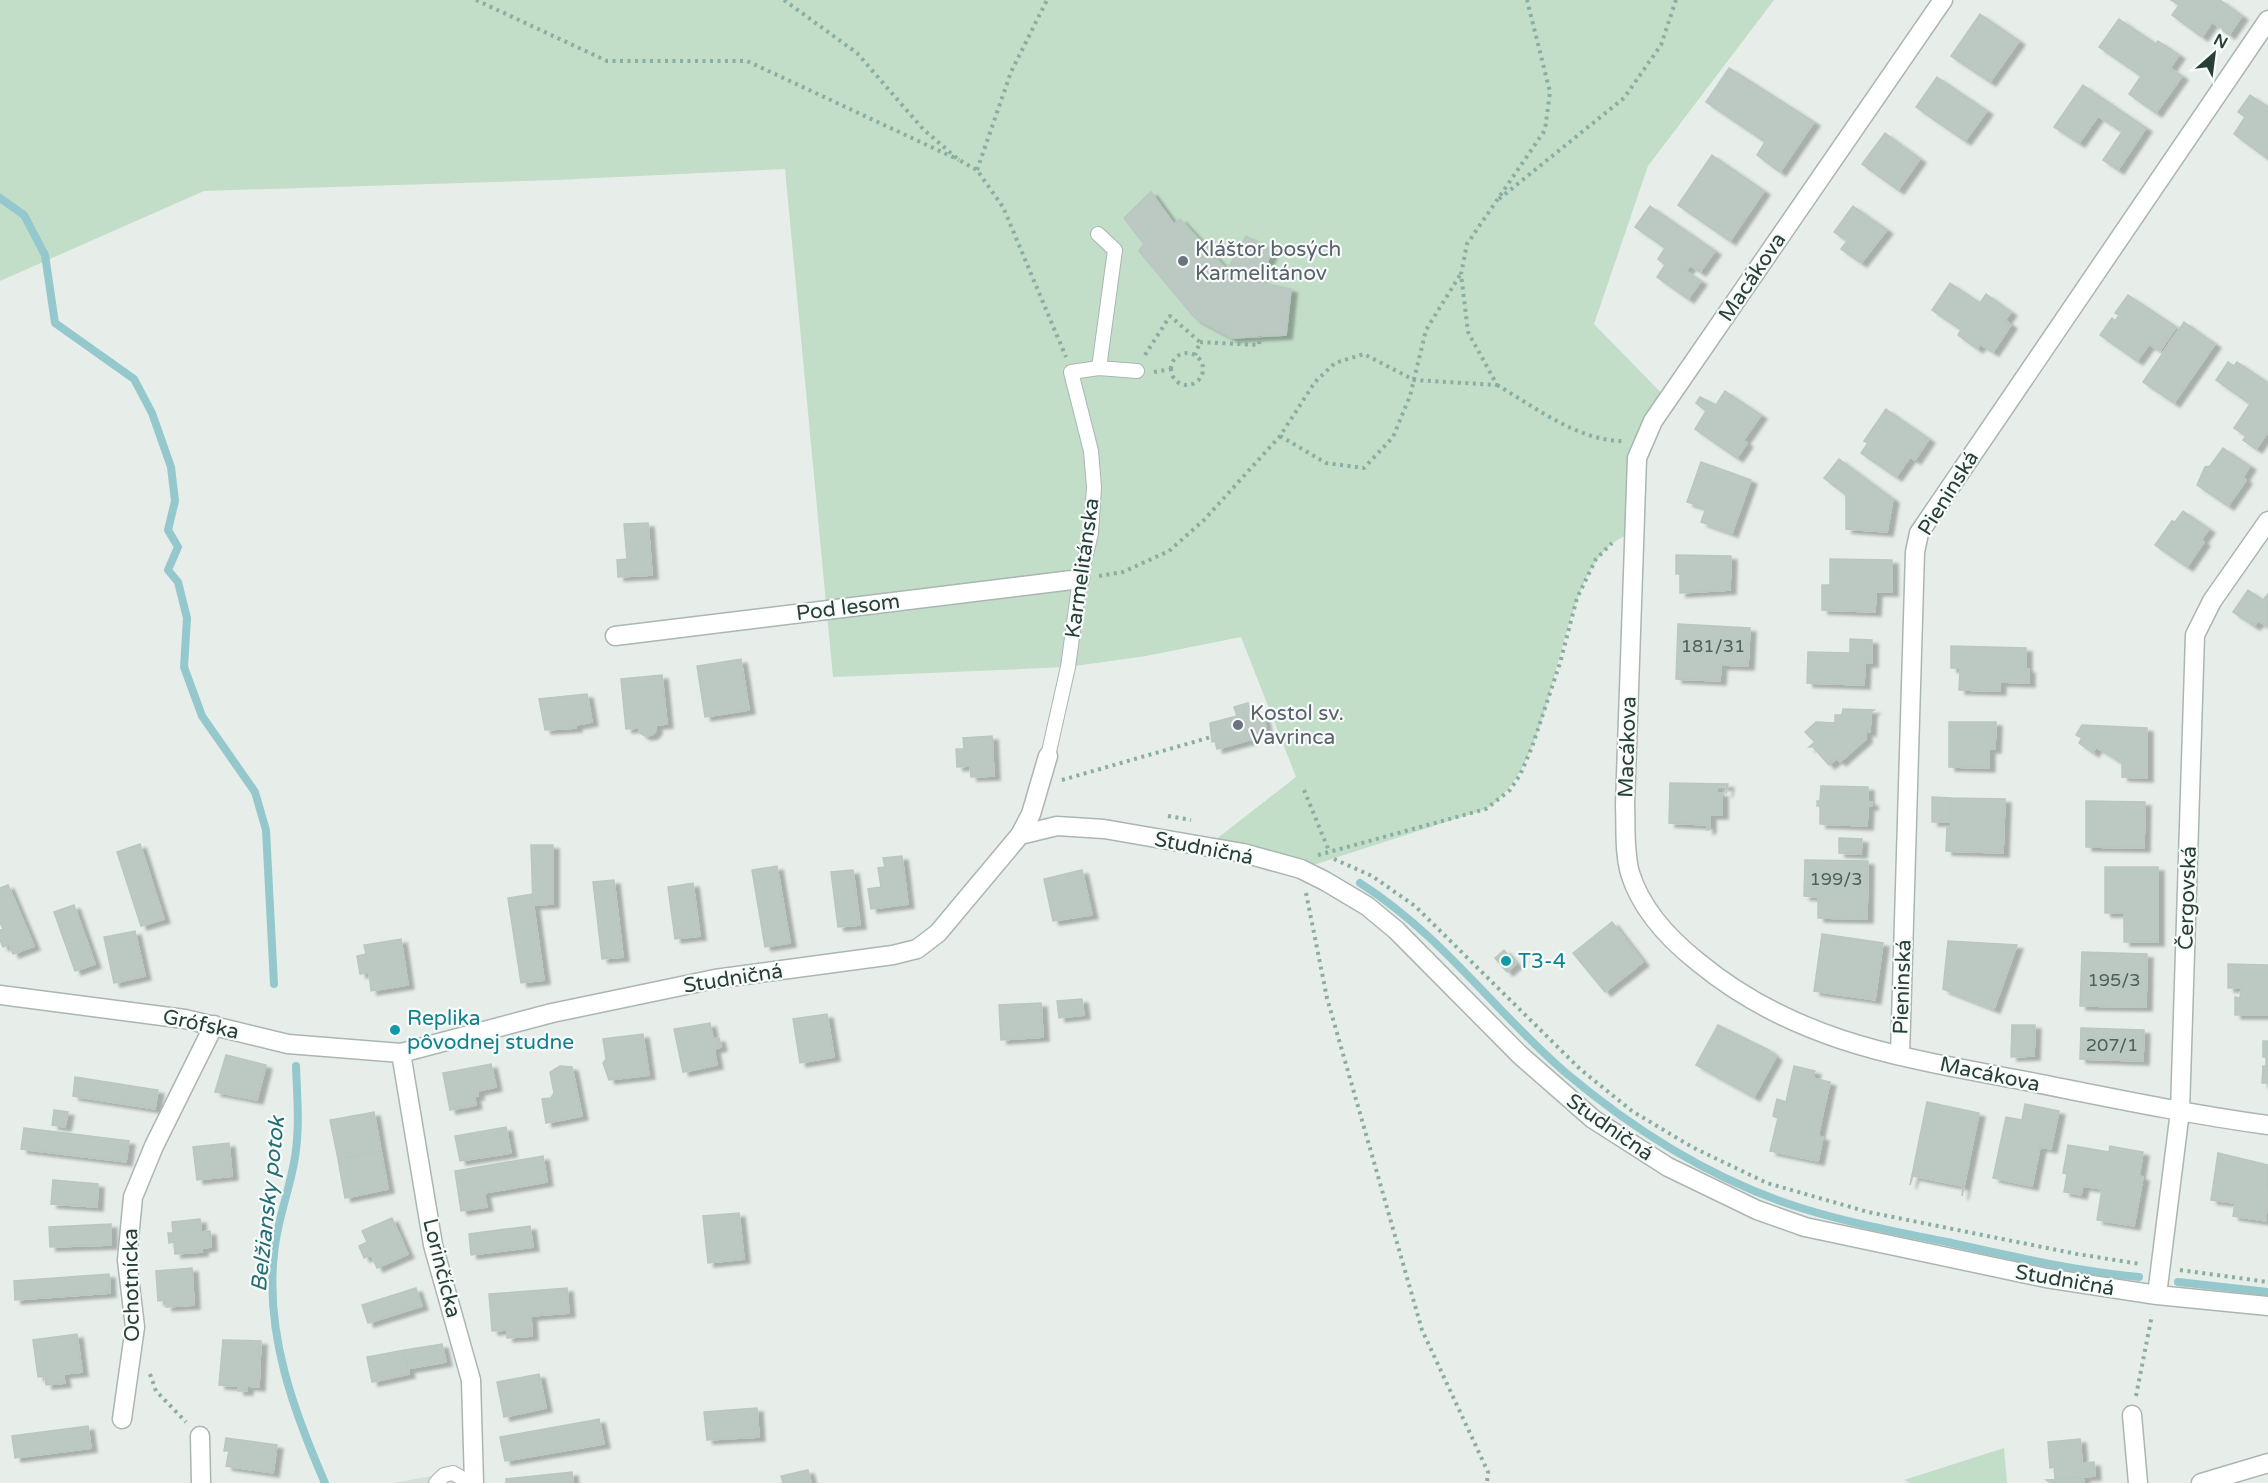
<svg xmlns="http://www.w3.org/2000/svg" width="2268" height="1483" font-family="'Varela Round',sans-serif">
<defs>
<filter id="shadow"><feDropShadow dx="6" dy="4" stdDeviation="1.5" flood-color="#0004"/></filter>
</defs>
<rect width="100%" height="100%" fill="#e7eeea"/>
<path fill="#d5ded9" d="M475 1468 474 1483H393L449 1473Z"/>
<path fill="#c2ddc8" d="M0 0H1774L1648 166 1594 324 1668 400 1642 441 1634 533C1549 553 1569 756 1486 809L1301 869 1206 847 1296 777 1241 637 1146 656 1068 667 833 677 785 169 555 180 204 191 0 281Z
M2004 1448 2007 1483H1910L1904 1480Z"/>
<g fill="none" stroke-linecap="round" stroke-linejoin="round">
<path stroke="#95c8cd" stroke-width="8" d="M0 198 24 215 45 255 55 323 134 379 152 413 171 467 175 501 168 530 178 547 168 570 178 582 187 618 184 667 202 716 255 792 266 830 274 984
M1360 883C1444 937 1493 1010 1566 1073 1635 1131 1715 1181 1801 1208 1849 1223 1898 1232 1947 1242 2010 1256 2074 1271 2139 1277
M296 1066C297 1096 300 1126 295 1157 290 1190 277 1219 274 1254 265 1334 294 1412 325 1483
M2178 1282 2268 1292"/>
</g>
<path fill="#bcc9c3" stroke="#bac7c1" stroke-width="1.5" filter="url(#shadow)" d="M2171 0H2220L2242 16 2229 35 2212 22 2202 37 2172 15 2179 5Z
M1980 14 2019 41 1990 82 1951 56Z
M2119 19 2156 44 2158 41 2179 55 2170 68 2182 76 2156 113 2129 94 2141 76 2099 47Z
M1729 68 1814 122 1780 172 1757 155 1765 142 1706 102Z
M1937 77 1987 111 1965 141 1916 107Z
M2083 85 2146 128 2118 170 2103 160 2122 132 2098 116 2079 143 2054 127Z
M2250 95 2268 107V159L2234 134 2245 117 2238 112Z
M1885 133 1920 159 1898 190 1862 164Z
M1712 155 1764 191 1730 241 1678 205Z
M1151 192 1174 224 1180 219 1227 270 1246 236 1272 251 1259 282 1291 289 1286 335 1232 338 1195 318 1139 251 1144 244 1124 218Z
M1650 206 1715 251 1700 272 1690 265 1686 271 1701 281 1688 299 1657 277 1665 265 1658 259 1665 248 1635 227Z
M1853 206 1887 230 1861 263 1841 249 1847 241 1834 232Z
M1950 283 1980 303 1986 294 2011 312 2005 320 2011 325 1993 352 1980 344 1977 349 1958 335 1961 330 1932 310Z
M2128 295 2176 327 2160 351 2149 344 2137 361 2100 335 2112 318 2115 321 2119 315 2115 313Z
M2184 322 2215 344 2174 403 2143 382Z
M2228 362 2234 366 2237 362 2268 383V432L2256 449 2243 440 2246 436 2234 428 2250 404 2216 380Z
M1725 391 1761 415 1743 441 1747 443 1737 458 1695 429 1706 411 1696 403 1700 397 1716 405Z
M1886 409 1929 439 1915 460 1910 457 1896 477 1861 453 1868 443 1864 441Z
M2223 448 2250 466 2243 477 2246 480 2228 506 2197 485 2205 467 2210 466Z
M1839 459 1893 499 1887 532 1846 529V495L1824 478Z
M1701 462 1751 480 1732 533 1701 522 1706 508 1687 502Z
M2183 511 2209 529 2201 540 2204 542 2187 567 2155 545 2172 521 2175 522Z
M648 523 652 575 618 577 617 560 627 559 624 524Z
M1676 555 1731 556 1730 590 1680 593V574H1676Z
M1830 559 1892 560V592H1876L1875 612 1822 610V585H1830Z
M2248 590 2263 600 2268 594 2267 626 2258 621 2254 626 2233 612Z
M1678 624 1750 628 1748 666 1721 665 1720 681 1676 679Z
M1850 639 1872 640V663H1865L1864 685 1807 683 1808 652 1850 653Z
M1951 646 2026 648V669H2029V683L2000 682V691L1959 690 1960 668H1951Z
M741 659 749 710 705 717 697 666Z
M662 675 667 724 656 725V730L652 735 645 736 640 733 639 728 626 729 621 679Z
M587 694 592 722 576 725V728L545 730 539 699Z
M1248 703 1251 713 1263 715 1266 728 1264 733 1253 736V739L1217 749 1215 741 1212 742 1210 723 1237 716 1234 707Z
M1843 709 1874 710 1871 712 1870 732 1866 731V739L1840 762 1837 758 1829 765 1813 747H1809L1815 742 1805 732 1816 722 1835 723V715H1842Z
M1949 722H1996L1995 749H1989V768L1949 767Z
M2082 725 2147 728V778L2122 777V763L2096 747 2093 753 2079 743 2082 738 2076 735Z
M992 736 994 776 971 777 970 766 957 767 956 749H964L963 738Z
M1670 783 1728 784 1726 794 1727 786H1717V793H1722V815H1710V829L1707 830 1708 825 1669 823Z
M1821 786 1868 787V802H1872V806H1868L1867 826 1820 824V806H1817V801H1820Z
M1932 797 1951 798V822H1932Z
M1951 798 2005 799 2003 853 1946 851 1947 827H1951Z
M2086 801 2145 802 2144 848 2086 847Z
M1839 838 1862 839 1861 854 1839 853Z
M140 844 164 919 141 926 117 852Z
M531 845H553V904L533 905Z
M902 856 908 904 871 909 868 889 881 887 878 868 885 867 883 858Z
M1805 860 1868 861 1867 919 1818 918V897L1804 896Z
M777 866 790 943 765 947 752 870Z
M2105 867H2158V942H2124V913H2105Z
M853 870 860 925 838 927 831 872Z
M1082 870 1092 915 1053 921 1044 879Z
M614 880 623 957 602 959 593 882Z
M693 883 700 936 675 939 668 887Z
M8 885 34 946 13 954 9 944 3 947 0 940V930L3 929 0 922V888Z
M532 894 544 980 521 983 508 898Z
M74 905 95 964 75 971 54 912Z
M1612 922 1643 962 1605 992 1573 953Z
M135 931 145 976 114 983 104 937Z
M1822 934 1883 943 1875 1000 1814 991Z
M401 939 408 985 371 991 369 972 360 974 357 956 366 954 364 945Z
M1948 941 2017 945 1994 1009 1943 989Z
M1504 950 1516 964 1507 972 1495 958Z
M2082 952 2147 954 2146 1007 2080 1006Z
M2228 964 2268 965V1015H2235V997L2240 998 2241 988H2228Z
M1082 999 1084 1015 1059 1018 1057 1001Z
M1041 1003 1043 1037 1001 1040 999 1005Z
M827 1014 834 1057 800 1063 793 1019Z
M710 1023 713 1039 719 1038 721 1047 714 1049 717 1065 683 1072 674 1029Z
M1718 1025 1769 1050 1776 1057 1754 1097 1696 1065Z
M2012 1025H2035L2034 1056 2011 1057Z
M2081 1028 2144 1030 2143 1061 2080 1059Z
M643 1034 649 1075 609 1080 603 1063 606 1059 603 1039Z
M2263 1041H2268V1083H2262L2263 1066H2266V1057H2263Z
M226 1055 266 1065 257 1100 215 1092Z
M491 1064 496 1087 478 1091V1096H474L476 1105 450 1110 443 1073Z
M560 1066 572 1067 582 1116 546 1123 542 1099 551 1098 554 1093 550 1072Z
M1794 1066 1815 1071 1813 1078 1830 1082 1818 1136 1823 1137 1818 1161 1770 1151 1778 1118 1773 1116 1777 1099 1786 1102Z
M75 1077 158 1090 155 1109 73 1096Z
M1927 1102 1979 1113 1962 1196 1963 1186 1913 1176 1910 1185Z
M2025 1104 2059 1111 2051 1149 2040 1147 2032 1186 1993 1178 2006 1117 2022 1120Z
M54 1110 68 1112 65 1127 52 1125Z
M374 1112 381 1151 338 1159 330 1120Z
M506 1127 511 1153 460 1161 455 1136Z
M24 1128 129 1141 126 1162 21 1149Z
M229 1143 232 1176 197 1180 193 1147Z
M2068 1145 2109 1152 2110 1146 2143 1152 2139 1176 2143 1177 2134 1226 2097 1220 2102 1189 2083 1186 2081 1195 2064 1192 2067 1174 2063 1173Z
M381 1151 388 1189 345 1198 338 1159Z
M2218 1153 2268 1165 2266 1221 2233 1216 2235 1203 2211 1200Z
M543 1156 547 1182 484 1193 487 1207 461 1211 455 1171Z
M53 1180 98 1184 97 1207 51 1204Z
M739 1213 744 1259 708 1263 703 1216Z
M392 1218 408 1254 377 1268 371 1255 364 1258 359 1246 367 1242 362 1231Z
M200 1219 201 1232 210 1231 211 1247 202 1248V1252L175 1254 174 1242 169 1243 168 1233H173L172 1222Z
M111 1224V1245L50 1247 49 1227Z
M530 1226 533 1247 471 1255 469 1234Z
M192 1268 194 1305 166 1307V1300L158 1301 156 1271Z
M109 1274 110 1293 15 1300 14 1281Z
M416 1288 422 1306 368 1323 362 1305Z
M567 1288 569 1313 531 1316 532 1336 507 1338V1330L492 1331 489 1294Z
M77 1334 82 1372 63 1374 65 1383 46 1385 45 1376 38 1377 33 1340Z
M223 1340 261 1341 259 1387 247 1386V1391H238V1386L219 1385Z
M442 1344 446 1362 407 1369 404 1350Z
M404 1350 409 1374 372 1382 367 1357Z
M539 1374 546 1408 504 1417 497 1382Z
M757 1408 759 1437 707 1440 704 1412Z
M599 1419 604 1444 505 1461 500 1437Z
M88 1426 91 1448 15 1458 12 1436Z
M226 1438 277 1445 273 1473 226 1466 229 1451H224Z
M2080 1439 2082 1463 2094 1462 2095 1476 2055 1479 2054 1467 2050 1468 2048 1442Z
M808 1470 811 1483H783L781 1476Z
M572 1472 573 1483H506V1479Z
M2083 1477 2084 1483H2051L2046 1480Z"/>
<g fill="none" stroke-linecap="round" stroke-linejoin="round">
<defs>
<path id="service" d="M1099 368 1137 371
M1048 756 1068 667 1080 579 1091 533 1094 487 1091 451 1071 372 1099 368 1115 250 1098 234
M436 1483 444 1475 453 1473 470 1483"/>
<path id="minor" d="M1943 0 1653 421 1637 458 1625 805C1626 828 1624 851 1630 873 1641 909 1669 939 1698 962 1796 1043 1905 1058 2026 1081 2107 1097 2187 1114 2268 1125
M615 636 1080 579
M1020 835 1057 826 1104 829 1243 853 1301 869 1325 881 1367 906 1396 930 1520 1055 1593 1119 1668 1167 1757 1210 1805 1227 2046 1278 2157 1295 2268 1306
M0 995 185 1019 288 1044 401 1053 552 1013 715 979 893 955 917 949 938 933 1020 835 1031 814 1048 756
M401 1053 433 1245 471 1380 474 1483
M1900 1055 1914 585 1915 552 1919 533 2268 20
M2157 1295 2180 1111 2195 635 2212 601 2268 521
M2132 1415 2138 1483
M122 1419 135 1327 127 1260 133 1197 154 1146 214 1025
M200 1436 201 1483
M2201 1483 2268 1463"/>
</defs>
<use href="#service" stroke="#aab6b1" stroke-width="16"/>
<use href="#minor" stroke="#aab6b1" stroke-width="21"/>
<path stroke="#8aaea1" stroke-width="4" stroke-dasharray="3 4.5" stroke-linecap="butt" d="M476 0 607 61H747L959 160
M784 0 857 53 923 129 959 160 977 170 1003 207 1066 357
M977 170 1011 72 1047 0
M1499 199 1624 98 1661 45 1676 0
M1200 342 1259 345 1260 336
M1171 369a16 16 0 1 1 32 0a16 16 0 1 1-32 0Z
M1145 355 1170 316 1200 342 1195 355
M1154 372 1171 369
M1497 385C1535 407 1578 441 1623 441
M1280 436 1326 463 1364 468 1393 437 1410 396 1426 330 1460 275
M1099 576 1123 572 1169 551 1204 520 1280 436 1315 382 1335 363 1364 354 1414 380 1497 385 1468 332 1461 274 1467 244 1545 130 1550 92 1527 0
M1062 780 1211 737
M1304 790 1329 851
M1168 816 1191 820
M1318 855 1486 809 1510 790 1520 775 1532 747 1560 663 1577 598 1596 559 1612 543
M1334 859 1372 876 1415 906 1580 1069 1632 1111 1692 1147 1767 1183 1868 1212 2077 1254 2140 1264
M1306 893 1327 998 1422 1330 1488 1472 1487 1483
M2180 1270 2268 1282
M150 1374 156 1391 186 1422
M2136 1396 2152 1315"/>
<use href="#service" stroke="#fff" stroke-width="14"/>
<use href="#minor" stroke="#fff" stroke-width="18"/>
</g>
<g fill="#6b7280" stroke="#f7fbf9" stroke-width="2">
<circle cx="1183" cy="261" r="6"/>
<circle cx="1238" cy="725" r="6"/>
</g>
<g fill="#0f9aa8" stroke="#f7fbf9" stroke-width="2">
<circle cx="1506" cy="961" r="6"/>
<circle cx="395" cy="1030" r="6"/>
</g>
<g text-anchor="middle" stroke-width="4.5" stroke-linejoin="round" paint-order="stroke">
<g font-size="18" fill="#4c625a">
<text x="1713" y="652">181/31</text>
<text x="1836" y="885">199/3</text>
<text x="2114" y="986">195/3</text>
<text x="2112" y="1051">207/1</text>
</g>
<g font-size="21" fill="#5b616d" stroke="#f7fbf9" text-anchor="start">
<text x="1195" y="256">Kláštor bosých<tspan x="1195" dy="24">Karmelitánov</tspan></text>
<text x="1250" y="720">Kostol sv.<tspan x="1250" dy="24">Vavrinca</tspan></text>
</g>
<g font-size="21" fill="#273f37" stroke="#f7fbf9">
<text transform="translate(1752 277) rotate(-56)" y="7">Macákova</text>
<text transform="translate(1948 493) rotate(-58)" y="7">Pieninská</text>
<text transform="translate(1082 568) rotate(-82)" y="7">Karmelitánska</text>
<text transform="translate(848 607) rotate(-7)" y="7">Pod lesom</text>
<text transform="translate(1627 747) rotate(-88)" y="7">Macákova</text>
<text transform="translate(1204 848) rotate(11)" y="7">Studničná</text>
<text transform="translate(2187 898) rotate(-88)" y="7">Čergovská</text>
<text transform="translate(733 978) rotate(-9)" y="7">Studničná</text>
<text transform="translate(1902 987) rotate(-88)" y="7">Pieninská</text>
<text transform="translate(201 1024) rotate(12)" y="7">Grófska</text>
<text transform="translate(1990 1074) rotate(12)" y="7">Macákova</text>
<text transform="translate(1610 1127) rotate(35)" y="7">Studničná</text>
<text transform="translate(442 1268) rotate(76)" y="7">Lorinčícka</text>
<text transform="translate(2065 1280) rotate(10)" y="7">Studničná</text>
<text transform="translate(131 1285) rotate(-91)" y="7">Ochotnícka</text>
</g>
<g font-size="21" fill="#0d838f" stroke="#f7fbf9" text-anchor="start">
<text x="1518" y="968">T3-4</text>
<text x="407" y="1025">Replika<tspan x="407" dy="24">pôvodnej studne</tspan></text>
</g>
<g font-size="22" font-style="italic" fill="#266e76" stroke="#f7fbf9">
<text transform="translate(267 1204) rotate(-84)" y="8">Belžiansky potok</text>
</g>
</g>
<g transform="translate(2214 54) rotate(28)" stroke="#f7fbf9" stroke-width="4.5" paint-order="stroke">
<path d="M0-4.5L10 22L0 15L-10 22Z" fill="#273f37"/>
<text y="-9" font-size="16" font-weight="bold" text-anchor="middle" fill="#273f37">N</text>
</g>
</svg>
